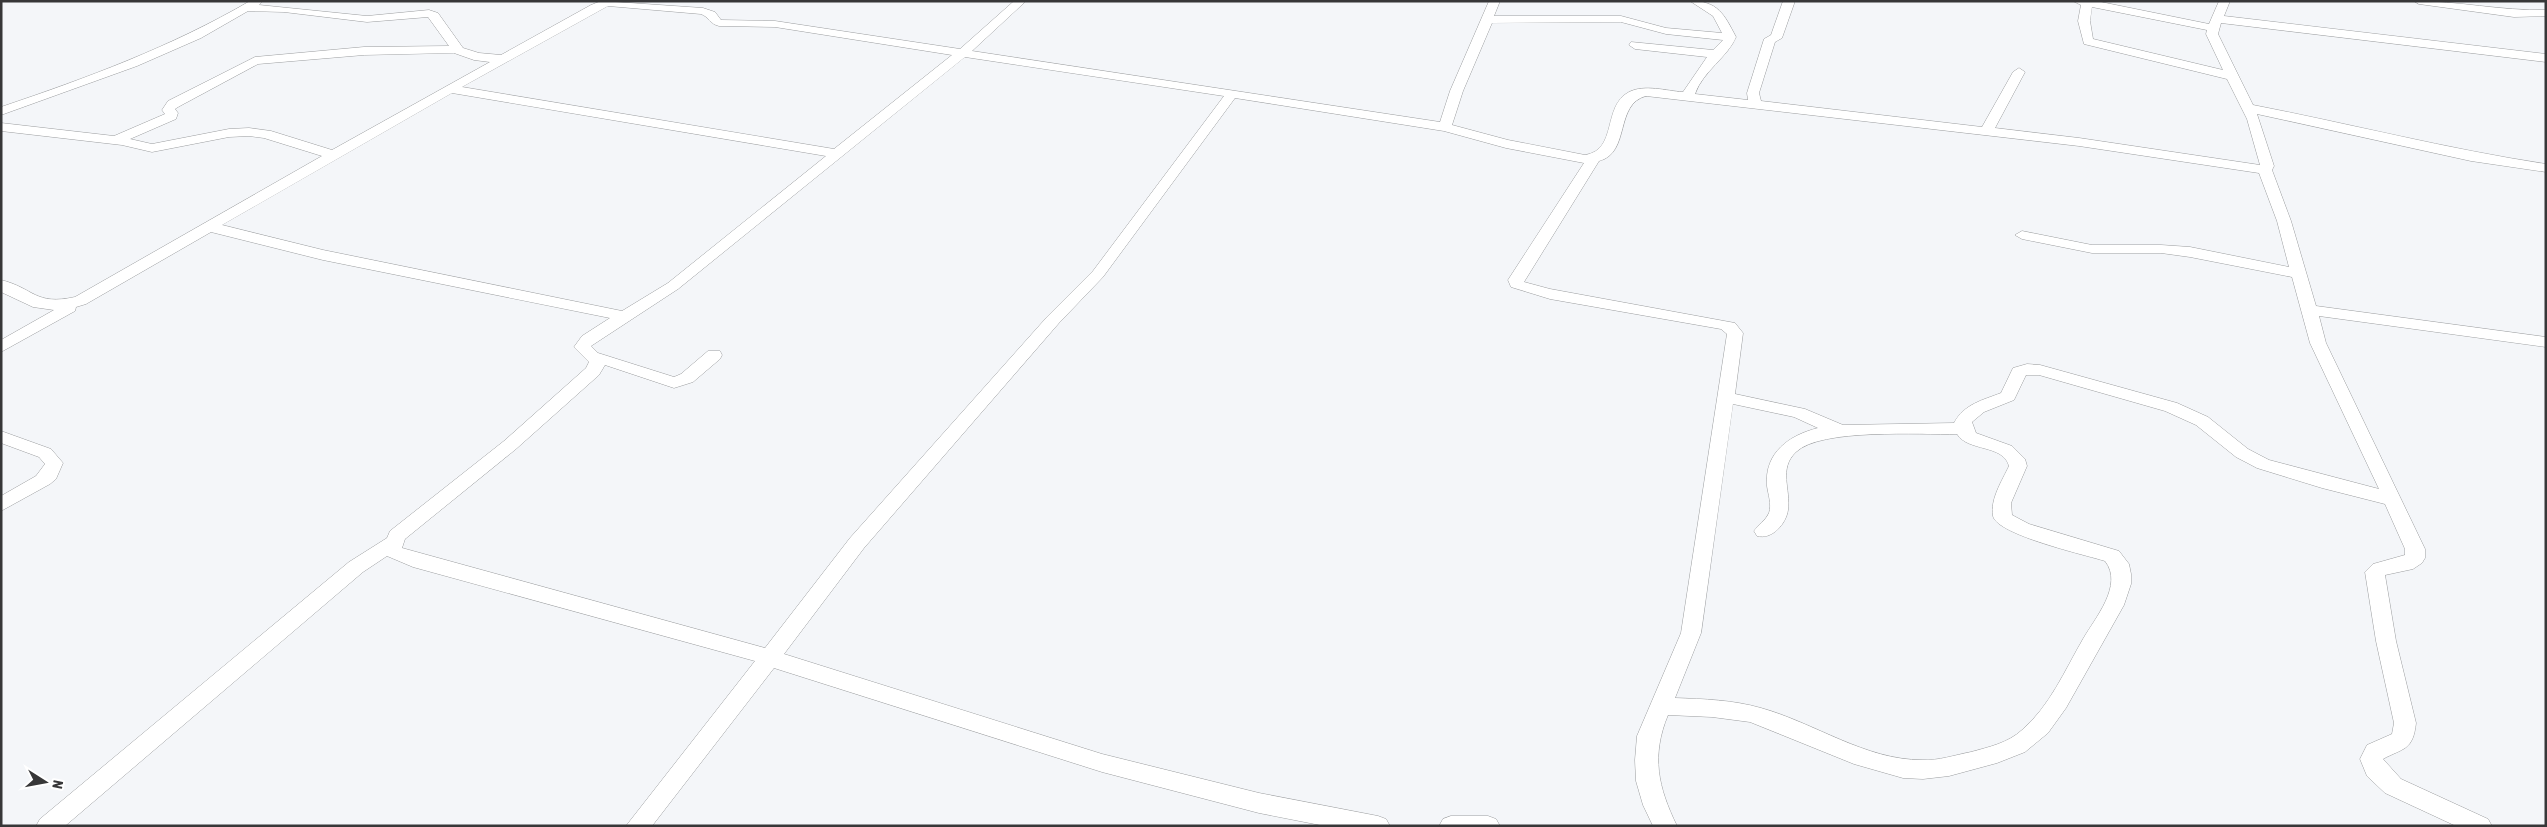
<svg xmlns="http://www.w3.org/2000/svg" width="2547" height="827" font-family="'Asap Condensed',sans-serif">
<rect width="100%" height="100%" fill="#f4f6f9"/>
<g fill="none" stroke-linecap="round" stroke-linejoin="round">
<defs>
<path id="minor" d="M250 1H263L259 5 367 16 429 10 438 13 463 48 479 53 501 55 591 5 601 1 703 8 715 12 721 20 775 21 960 49 1014 1H1026L972 51 1440 122 1450 91 1489 1H1500L1494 16H1621L1666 28 1722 33 1713 16 1690 1C1718 1 1724 14 1736 37 1728 57 1703 71 1695 94L1748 100 1747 93 1764 39 1771 35 1783 1H1795L1782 38 1775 42 1759 93 1761 101 1982 127 2013 72 2019 68 2025 72 1995 128 2079 138 2260 165 2247 119 2227 79 2084 44 2078 21 2081 5 2073 1H2096L2209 24 2219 1H2230L2224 16 2546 54V62L2221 23 2218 34 2253 105C2351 124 2447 149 2546 164V172L2471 161 2257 114 2274 166 2272 170 2291 221 2316 306 2546 337V347L2319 316 2326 343 2425 549V558L2422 563 2413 569 2385 575 2396 641 2416 723C2413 751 2403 748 2383 759L2401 779 2488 819 2492 826H2456L2385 793 2367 776 2360 759 2367 745 2392 734 2394 723 2376 641 2365 572 2373 564 2405 555V549L2385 504 2322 488 2257 468 2236 457 2196 425 2165 411 2039 375H2026L2014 400 1984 412 1972 422 1976 433 2012 446 2025 459 2027 466 2011 503 2012 515 2029 524 2119 551 2129 564 2131 574V584L2124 605 2066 708 2048 733 2025 752 1997 763 1949 776 1923 779 1903 778 1854 764 1750 722 1712 717 1668 715C1651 756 1658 787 1677 826H1653L1643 805 1636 781 1635 760 1637 736 1681 633 1727 334 1721 329 1550 299 1511 287 1508 280 1584 163 1506 148 1444 131 1235 98 1103 277 1059 323 864 548 784 654 1102 754 1259 793 1378 816 1386 819 1390 826H1325L1259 813 1102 772 774 668 652 826H626L755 661 413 567 387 556 363 572 65 826H36L40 819 349 562 387 538 390 531 504 441 586 368 589 362 574 347 582 336 610 318 323 260 211 232 86 304 76 307 75 311 1 352V340L54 310 33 307 1 292V280C34 288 35 306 75 297L322 156 264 138 249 136 229 137 152 152 122 145 1 131V123L114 136 165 114 162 110 168 101 255 57 364 47 449 46 428 17 367 22 284 12 248 11 201 38 137 66 1 115V107C87 78 171 47 250 1ZM608 6 701 14C709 17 710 24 719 26L775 27 952 55 834 149 462 87ZM2092 7 2207 30 2206 34 2223 70 2093 39 2090 21ZM1621 22 1666 34 1723 40 1713 50 1631 42 1629 45 1635 49 1707 57 1683 92C1666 91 1645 84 1629 92 1602 106 1618 150 1585 155L1508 140 1452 125 1463 91 1492 23ZM454 53 474 60 490 62 332 150 271 131 249 128 229 129 152 144 130 139 176 119 178 113 175 109 178 107 258 64 364 55ZM965 57 1224 96 1093 271 1047 317 850 538 765 648 402 548 405 539 516 449 599 375 605 365 674 388 693 382 720 359 722 355 720 351H708L681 374 674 377 598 353 591 346 678 289ZM452 93 826 156 668 283 622 311 323 250 222 225ZM1646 96 2079 146 2259 173 2277 221 2289 267 2190 247 2161 245H2092L2022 231 2015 235 2022 239 2092 253H2161L2190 257 2292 277 2310 343 2379 489 2269 460 2248 449 2208 417 2177 403 2040 365 2027 364 2013 368 2001 393C1983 400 1964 404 1954 423L1843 425 1805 409 1735 394 1743 333 1735 323 1550 289 1524 282 1599 161C1631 153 1614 104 1646 96ZM1733 404 1794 417 1818 428C1790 435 1764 452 1767 486 1768 494 1772 504 1769 513 1766 520 1758 525 1754 531L1757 536C1772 540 1786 524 1788 510 1791 489 1778 469 1796 452 1821 428 1920 435 1957 434 1968 452 2003 444 2009 466 2002 481 1990 499 1993 516 1997 535 2086 555 2105 561 2124 585 2095 618 2083 639 2065 670 2050 706 2022 730 2008 743 1989 747 1971 752 1955 755 1938 761 1922 760 1865 760 1815 723 1761 708 1733 700 1704 699 1675 698L1701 633Z
M2414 1C2458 1 2501 11 2546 10V16L2514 17 2419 4Z
M1 431 51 449 63 463 56 479 50 484 1 511V496L36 476 45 464 39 457 1 443Z
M1451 816H1488L1496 819 1500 826H1439L1443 819Z"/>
</defs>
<use href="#minor" stroke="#9b9d9f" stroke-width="1"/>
<use href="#minor" fill="#fff" fill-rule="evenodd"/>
</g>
<rect width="2547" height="827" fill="none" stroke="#373738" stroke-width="5"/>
<g transform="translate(45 782) rotate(101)" stroke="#ffffff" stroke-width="4" paint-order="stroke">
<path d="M0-4L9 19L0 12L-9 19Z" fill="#373738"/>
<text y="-8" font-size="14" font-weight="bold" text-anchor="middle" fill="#373738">N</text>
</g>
</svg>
